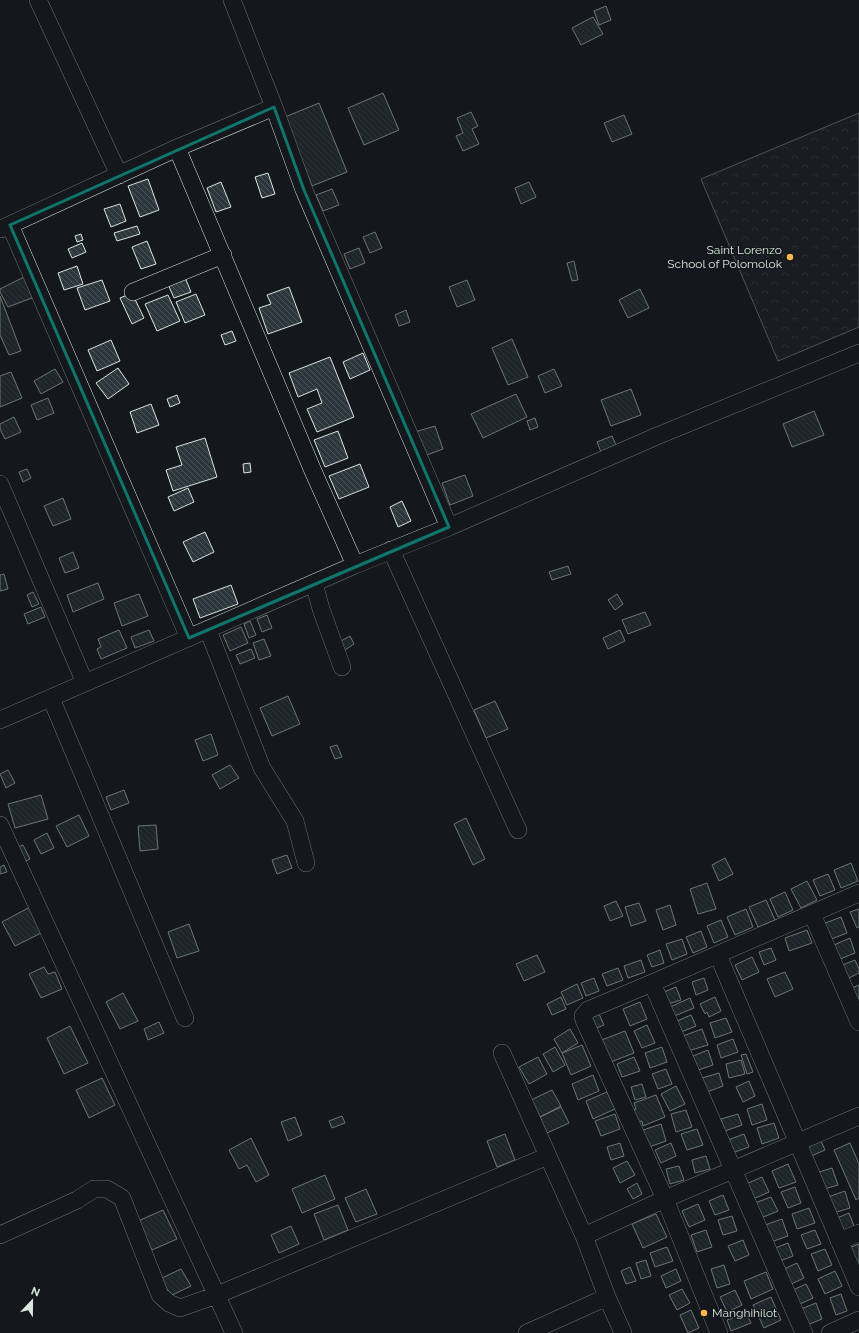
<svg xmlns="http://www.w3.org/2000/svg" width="859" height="1333" font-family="Raleway,sans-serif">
<defs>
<pattern id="forest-crowns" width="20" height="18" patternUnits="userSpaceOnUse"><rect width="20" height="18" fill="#202428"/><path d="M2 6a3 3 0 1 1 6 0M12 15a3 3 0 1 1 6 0" fill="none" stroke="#404447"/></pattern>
<pattern id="building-back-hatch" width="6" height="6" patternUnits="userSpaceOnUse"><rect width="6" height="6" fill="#2c363c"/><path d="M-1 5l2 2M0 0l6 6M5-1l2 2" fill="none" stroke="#4a5358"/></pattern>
</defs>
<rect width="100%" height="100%" fill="#14181c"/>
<path fill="url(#forest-crowns)" stroke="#939e99" d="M859 113V327L778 361 701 179Z"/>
<path fill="url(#building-back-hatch)" stroke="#d8e6dc" d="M606 6 611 20 599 25 594 11Z
M593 17 603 34 581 45 572 28Z
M383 93 399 130 364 145 348 108Z
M319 103 347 172 312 186 285 117Z
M471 112 478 126 472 129 479 144 463 151 456 136 463 133 457 118Z
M624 115 632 134 612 142 604 123Z
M268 173 275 194 262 198 255 177Z
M148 179 159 210 140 217 128 186Z
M221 182 231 207 216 212 207 188Z
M529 182 536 197 521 204 515 188Z
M332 189 339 205 323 211 316 195Z
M120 204 126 221 111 227 104 209Z
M137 226 140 234 117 241 114 233Z
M375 232 382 248 370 253 363 237Z
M81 234 83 240 77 242 75 236Z
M147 241 156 264 141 269 132 247Z
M82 243 86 252 72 258 68 249Z
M359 248 365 263 350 269 344 254Z
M574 261 578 280 572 281 567 263Z
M77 266 83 284 64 290 58 273Z
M184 275 191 292 174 298 167 282Z
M26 276 37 296 8 307 0 292V289Z
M102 280 110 301 85 310 77 288Z
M467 280 475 300 457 307 449 287Z
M289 287 302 322 268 334 259 308 271 304 267 295Z
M640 289 649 308 628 318 619 300Z
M132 293 144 318 132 324 120 298Z
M196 294 205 315 185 323 176 302Z
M168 295 180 321 157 331 145 304Z
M0 296 21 351 9 355 0 335Z
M406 310 410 322 399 326 395 315Z
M232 331 236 341 225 345 221 335Z
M512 339 528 377 508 385 492 348Z
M111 340 120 361 97 371 88 350Z
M363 353 370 370 350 379 343 362Z
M330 357 354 417 317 432 307 409 322 403 317 389 298 397 289 373Z
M118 368 129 384 108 399 96 383Z
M55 369 63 382 41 394 34 381Z
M554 369 562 386 545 393 538 376Z
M11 372 22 398 0 407V376Z
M631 389 641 415 611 426 601 400Z
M516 394 527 417 483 438 471 414Z
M177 395 180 403 170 407 167 399Z
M48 398 54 413 37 420 31 405Z
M151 404 159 425 137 433 130 412Z
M814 411 824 435 792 447 783 424Z
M14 417 21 432 5 439 0 429V424Z
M535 418 538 427 530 430 527 421Z
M435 426 443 449 424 456 415 432Z
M338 431 348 458 325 467 314 440Z
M612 436 616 445 601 452 597 442Z
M205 438 217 477 173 491 166 470 182 465 176 447Z
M250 463 251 472 244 473 243 464Z
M360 464 369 487 339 499 329 476Z
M27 469 31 478 23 482 19 472Z
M465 475 473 496 450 505 442 483Z
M188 488 194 502 174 511 168 497Z
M63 498 71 519 53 526 44 506Z
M402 501 411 521 398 527 390 507Z
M205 532 214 552 193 562 183 542Z
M73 552 79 568 65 573 59 558Z
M568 566 571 574 552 580 549 572Z
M4 574 8 589 0 591V575Z
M98 583 104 599 73 612 67 595Z
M231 585 238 604 200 618 193 599Z
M33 592 39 604 32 607 27 595Z
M139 594 148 616 122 626 114 603Z
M617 594 623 604 615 610 608 600Z
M41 607 45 617 28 624 24 614Z
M645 612 651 625 628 634 622 620Z
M267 615 272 628 262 632 257 619Z
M250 621 256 635 249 638 244 624Z
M241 627 248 643 230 651 223 635Z
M119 630 127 648 101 659 97 649 101 647 98 639Z
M149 630 154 641 135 648 131 637Z
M620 630 625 641 608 649 603 638Z
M350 636 354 644 345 650 341 641Z
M264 639 271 656 259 660 253 643Z
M251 649 255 658 240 664 236 655Z
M288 696 300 724 272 736 260 708Z
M495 701 508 729 486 738 474 710Z
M211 734 218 755 203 761 195 740Z
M337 745 342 757 335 759 330 747Z
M230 765 239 778 220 789 212 775Z
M8 770 15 783 6 788 0 774Z
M124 790 129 803 111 810 106 797Z
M41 795 48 819 15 828 8 804Z
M79 815 89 836 67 847 56 826Z
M466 818 485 859 473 865 454 824Z
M156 825 158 849 140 851 138 826Z
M47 833 54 848 41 854 34 840Z
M23 845 30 859 23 862 16 848Z
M287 855 292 868 277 874 272 860Z
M725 858 733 874 719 881 712 865Z
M851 863 858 881 841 888 834 870Z
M4 865 7 872 0 874V867Z
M828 874 835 890 820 896 813 880Z
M807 881 817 900 801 908 791 889Z
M707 883 716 909 698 914 690 889Z
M785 892 793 910 778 917 770 899Z
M766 900 775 920 758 927 749 907Z
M616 901 623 916 610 921 604 906Z
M639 903 646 921 631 926 625 907Z
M670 905 676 925 663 930 656 910Z
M32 906 45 931 15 946 2 922Z
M746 909 753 927 735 935 727 917Z
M859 909V927L857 928 850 912Z
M841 917 847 933 829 940 823 924Z
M721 920 728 937 714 943 707 926Z
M189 924 199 951 177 958 168 932Z
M807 930 812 943 789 951 785 938Z
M701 931 707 947 693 953 686 937Z
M850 938 855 953 840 959 834 945Z
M682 939 687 954 672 960 666 944Z
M771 948 776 960 764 965 759 952Z
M660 950 664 963 652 967 647 955Z
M537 955 545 972 524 981 516 964Z
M752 957 759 972 742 980 735 965Z
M641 960 645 972 628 978 624 966Z
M855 960 859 969V973L847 979 840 966Z
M44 967 48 974 55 972 62 989 41 998 29 974Z
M618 968 623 980 607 986 602 974Z
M785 972 793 989 775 997 767 979Z
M594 978 599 991 586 996 581 983Z
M704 978 708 990 696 995 692 982Z
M577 984 583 998 567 1005 561 992Z
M859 985V1006L850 989Z
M676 987 681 1000 668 1004 664 992Z
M123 993 138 1021 120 1029 106 1002Z
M561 997 566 1009 552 1015 547 1004Z
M715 997 721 1011 709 1017 707 1012 705 1014 700 1004Z
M690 998 694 1008 672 1017 668 1008Z
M640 1002 647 1019 630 1026 623 1009Z
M599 1014 604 1025 594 1029 589 1019Z
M691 1015 696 1026 681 1032 677 1021Z
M726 1018 732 1032 715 1038 710 1023Z
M159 1022 164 1033 148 1040 144 1029Z
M647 1025 655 1043 642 1048 634 1031Z
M70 1026 88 1063 64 1074 47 1038Z
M570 1029 578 1043 562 1053 554 1039Z
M702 1029 708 1045 688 1051 683 1036Z
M625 1031 634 1053 608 1063 599 1041Z
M733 1039 738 1052 721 1058 717 1045Z
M582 1045 591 1066 571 1075 562 1053Z
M555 1047 565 1065 553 1072 543 1054Z
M662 1047 667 1062 650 1068 645 1053Z
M708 1050 713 1065 698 1070 693 1056Z
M746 1054 753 1072 747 1074 741 1055Z
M538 1057 547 1074 529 1084 519 1067Z
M634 1057 640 1071 622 1077 617 1064Z
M741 1060 745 1074 729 1078 726 1064Z
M666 1069 672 1084 658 1089 652 1074Z
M719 1073 723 1086 707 1092 702 1078Z
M593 1075 599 1091 578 1100 572 1084Z
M102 1078 115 1105 89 1118 76 1090Z
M749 1081 755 1096 743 1102 736 1087Z
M642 1084 646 1097 635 1100 631 1087Z
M676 1086 685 1104 670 1111 661 1094Z
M552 1090 561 1106 540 1117 531 1100Z
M607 1092 615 1109 593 1119 586 1101Z
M656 1095 665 1117 643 1126 642 1121 636 1123 631 1111 636 1109 634 1103Z
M762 1104 767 1120 752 1125 747 1109Z
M561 1107 569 1123 547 1133 540 1117Z
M686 1110 692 1127 676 1132 671 1114Z
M615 1114 620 1129 601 1136 595 1121Z
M738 1114 742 1125 725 1131 721 1119Z
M342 1116 345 1123 332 1128 329 1121Z
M295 1117 302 1135 288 1141 281 1122Z
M774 1123 779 1138 762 1144 757 1128Z
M661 1124 666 1141 649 1147 643 1130Z
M697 1129 703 1145 687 1150 681 1134Z
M505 1134 515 1160 497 1167 487 1141Z
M744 1134 749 1147 732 1153 728 1140Z
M251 1138 269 1175 256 1182 247 1165 239 1169 229 1150Z
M821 1141 825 1150 809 1157 805 1148Z
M620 1143 624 1156 611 1160 607 1147Z
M671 1143 676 1156 661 1163 655 1150Z
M850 1143 859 1164V1198L856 1200 834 1150Z
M706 1156 710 1169 695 1173 692 1160Z
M627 1161 635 1175 620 1183 613 1168Z
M788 1164 796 1182 779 1188 772 1171Z
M679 1166 684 1180 670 1184 666 1169Z
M832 1168 838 1185 821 1190 816 1173Z
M325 1175 335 1199 302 1213 292 1189Z
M762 1177 769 1192 753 1199 746 1184Z
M637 1183 642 1194 633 1199 627 1189Z
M795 1187 801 1203 788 1208 781 1192Z
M366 1189 377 1214 356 1222 345 1198Z
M845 1191 850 1208 834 1213 828 1197Z
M723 1195 729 1210 715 1215 709 1201Z
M771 1197 778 1211 761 1218 755 1203Z
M698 1204 705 1220 689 1227 682 1211Z
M338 1205 348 1230 324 1240 314 1214Z
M809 1208 815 1223 797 1229 792 1214Z
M163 1210 177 1239 152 1250 138 1221Z
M849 1213 854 1226 842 1231 837 1218Z
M656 1214 667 1237 643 1248 632 1224Z
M732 1216 737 1231 723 1235 718 1220Z
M782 1219 788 1236 771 1242 765 1225Z
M291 1226 299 1244 279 1253 271 1235Z
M706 1230 712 1247 697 1252 691 1235Z
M815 1230 821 1244 807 1249 801 1235Z
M743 1240 749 1255 735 1261 728 1246Z
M788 1243 793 1256 780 1261 775 1248Z
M859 1244V1277L846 1249Z
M667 1247 673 1261 655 1267 650 1253Z
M825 1249 832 1265 818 1271 811 1254Z
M646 1260 651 1276 641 1279 636 1263Z
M797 1263 804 1278 789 1285 782 1270Z
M724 1265 730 1284 717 1288 711 1269Z
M630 1267 636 1281 626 1284 621 1271Z
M181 1269 191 1286 170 1296 162 1278Z
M676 1269 681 1281 666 1288 661 1276Z
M835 1271 842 1286 825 1294 818 1279Z
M766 1272 773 1289 751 1299 744 1281Z
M806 1284 813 1298 800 1304 793 1290Z
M682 1289 690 1303 677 1310 669 1295Z
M735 1290 742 1305 727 1312 720 1297Z
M841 1294 847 1311 836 1315 830 1298Z
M771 1297 781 1320 764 1328 753 1305Z
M816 1303 822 1319 807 1325 801 1309Z
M691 1310 699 1328 688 1333 680 1315Z
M746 1313 751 1323 731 1331 727 1320Z"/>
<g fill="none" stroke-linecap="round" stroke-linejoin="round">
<defs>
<path id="minor" d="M38 0 119 175
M274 107 304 190 449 527
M177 148 313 471 355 565
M10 225 189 638
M1 229 177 148 274 107 232 0
M133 292 223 255
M0 484 85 683
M391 550 518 830
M314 583 321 609 342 667
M208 630 262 768 295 821 306 863
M51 698 185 1018
M0 720 355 565 449 527 657 436 859 353
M0 825 234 1333
M812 914 859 1022
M718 955 859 1287
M652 983 804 1333
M502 1053 548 1156
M0 1235 77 1200 94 1189H107L122 1198 160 1295 169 1303 180 1308 217 1295 548 1156 584 1236
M839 1241 859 1233
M607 1297 623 1333
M527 1333 607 1297 584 1236 665 1199 859 1116
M719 1333 665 1199 584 1020 583 1016 588 1010 652 983 859 893
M830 1333 859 1320"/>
</defs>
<use href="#minor" stroke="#d8e6dc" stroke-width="18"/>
<use href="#minor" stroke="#14181c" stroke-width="17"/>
</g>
<path d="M0 0H859V1333H0ZM274 107 304 190 449 527 189 638 10 225Z" fill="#14181c" fill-opacity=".55" fill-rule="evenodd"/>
<path fill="none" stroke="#0f766e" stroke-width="3" stroke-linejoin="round" d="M274 107 304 190 449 527 189 638 10 225Z"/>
<g fill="#ffb74d" stroke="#14181c" stroke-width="1.5">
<circle cx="790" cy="257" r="4"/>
<circle cx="704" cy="1313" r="4"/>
</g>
<g text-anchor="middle" stroke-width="3" stroke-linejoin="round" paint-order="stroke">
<g font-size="12" fill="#d8e6dc" stroke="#14181c" text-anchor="end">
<text x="782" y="254">Saint Lorenzo<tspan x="782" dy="14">School of Polomolok</tspan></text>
<text x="712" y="1317" text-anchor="start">Manghihilot</text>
</g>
</g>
<g transform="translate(32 1301) rotate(22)" stroke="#14181c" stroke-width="3" paint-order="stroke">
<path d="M0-3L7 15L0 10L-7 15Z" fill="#d8e6dc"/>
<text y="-6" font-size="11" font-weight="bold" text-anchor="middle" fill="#d8e6dc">N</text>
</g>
</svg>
